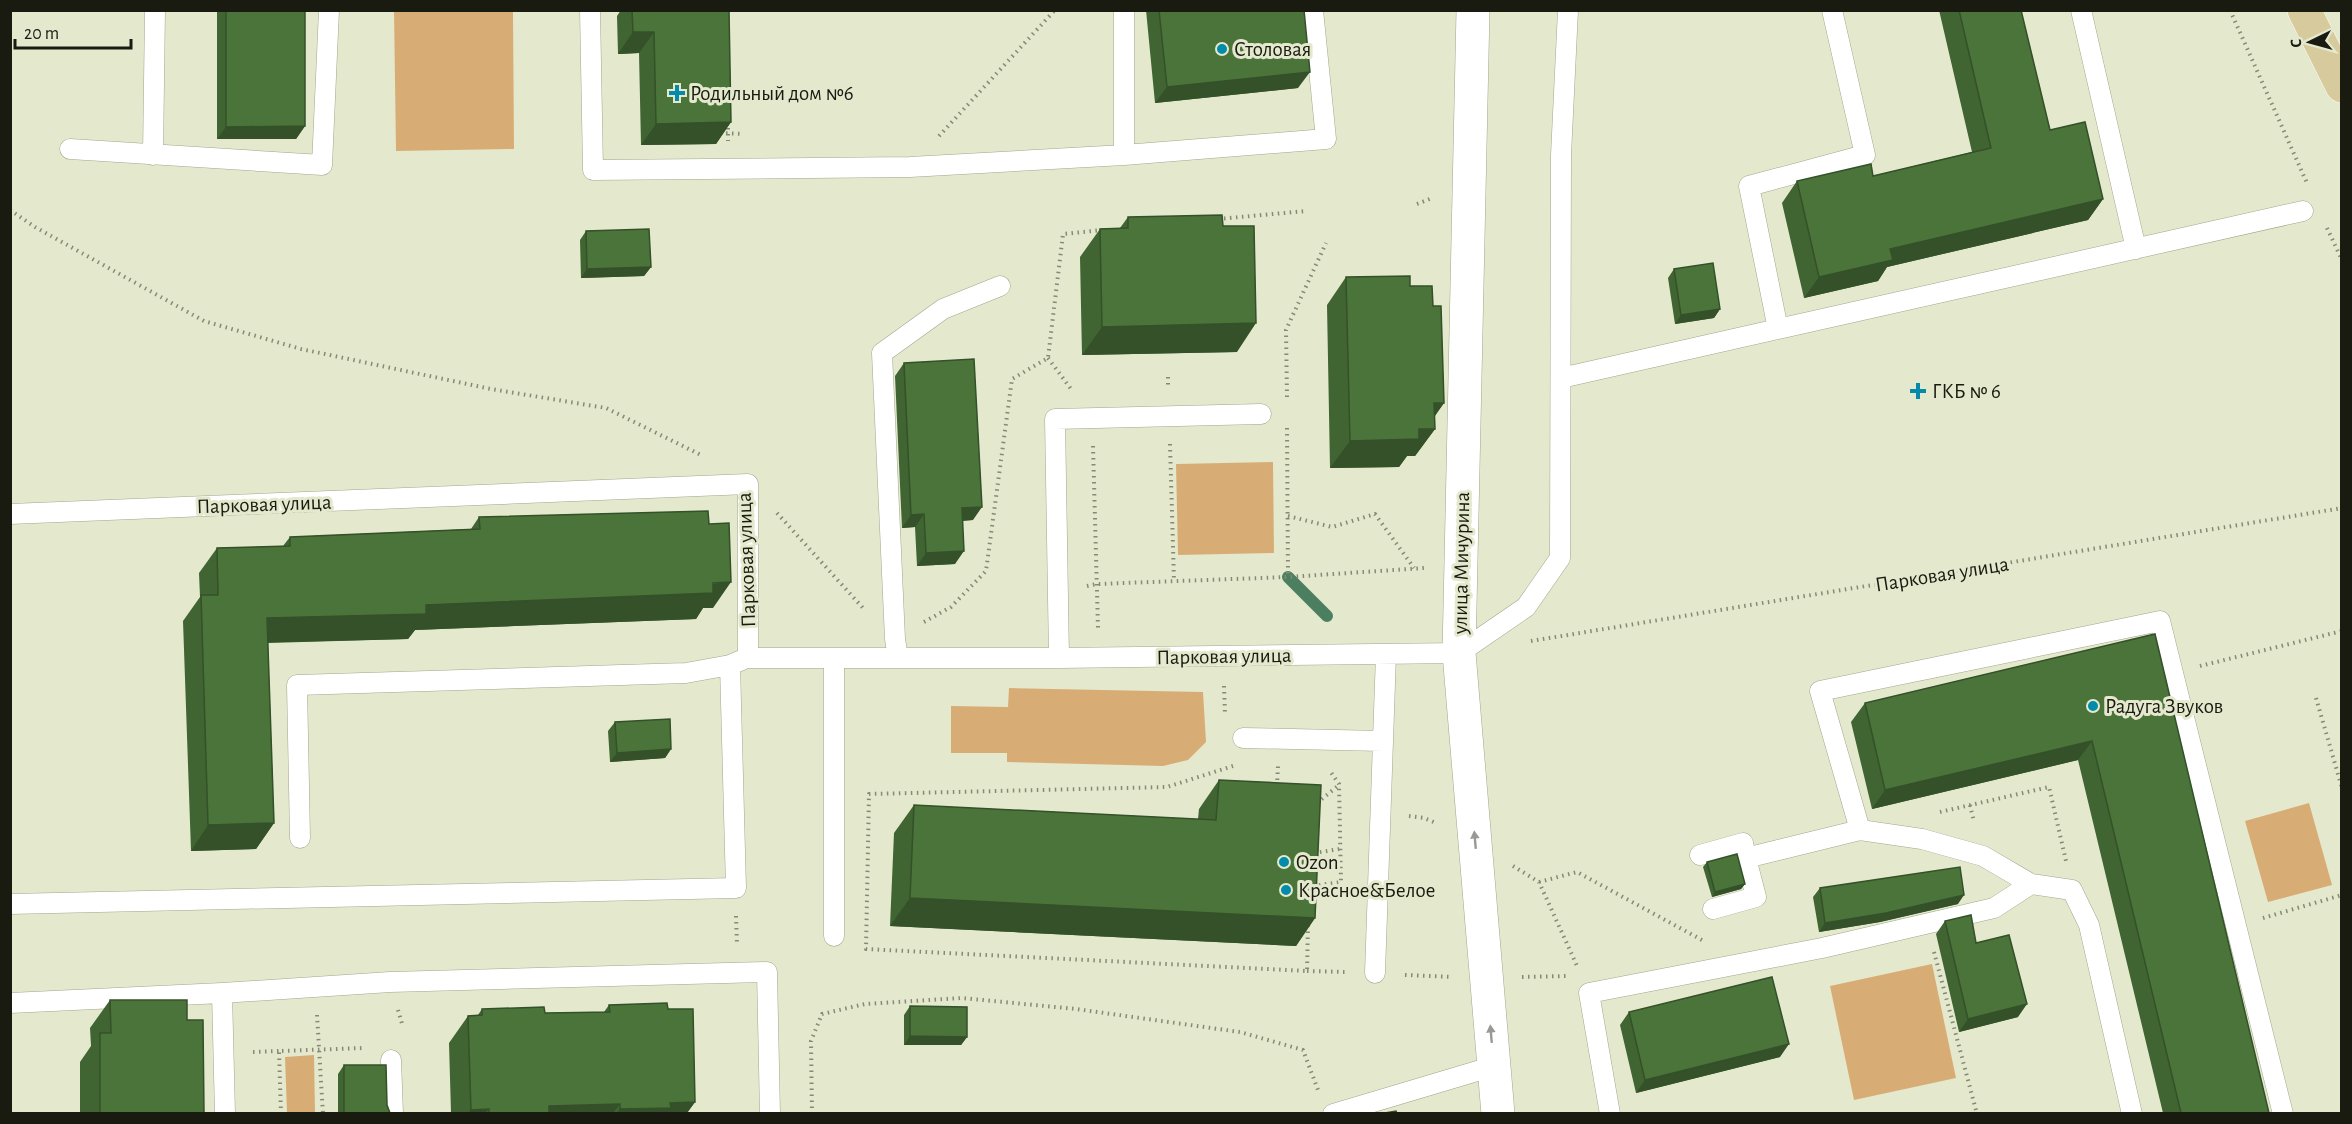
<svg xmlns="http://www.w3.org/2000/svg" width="2352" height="1124" font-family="'Alegreya Sans',sans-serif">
<rect width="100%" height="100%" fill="#e4e9ce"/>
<path fill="#d8ad75" d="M394 11H513L514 149 396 151Z
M1273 462 1274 553 1178 555 1176 464Z
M1009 688 1203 692 1206 742 1188 760 1163 766 1007 762V753H951V706L1008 707Z
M2309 803 2332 885 2268 902 2245 821Z
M1932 964 1956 1078 1854 1100 1830 986Z
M314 1055 315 1113H287L285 1057Z"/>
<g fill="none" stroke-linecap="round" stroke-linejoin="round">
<path stroke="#4b7f5f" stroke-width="12" d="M1288 577 1327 616"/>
<defs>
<path id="service" d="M590 10 593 170 910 167 1124 155V10
M1832 10 1865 155 1749 186 1778 329 2303 211
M2081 10 2136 249
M70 149 322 165 329 10
M153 155 155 10
M1124 155 1326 139 1313 10
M1561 378 1778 329
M10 514 748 484V658H1059L1459 653 1526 607 1560 558 1561 155 1568 10
M898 658 895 639 882 353 943 309 1000 286
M1059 658 1055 419 1261 414
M1243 738 1382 741
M1860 830 1820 691 2160 621 2283 1114
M300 838 297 685 686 673 730 665 742 660
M1700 855 1743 843 1746 858
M10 904 736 888 730 665
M1713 909 1756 897 1746 858 1860 830 1922 839 1983 856 2031 884 2072 890 2089 925 2132 1114
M834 936V658
M1375 973 1386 654
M222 993 225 1114
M10 1003 222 993 390 982 767 972 770 1114
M391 1060 393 1114
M1333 1114 1494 1066
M1610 1114 1589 993 1822 948 1994 908 2031 884"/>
<path id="minor" d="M1473 10 1459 653 1498 1114"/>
<path id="primary" d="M2304 10 2342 86"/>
</defs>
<use href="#service" stroke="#a1a68c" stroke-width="21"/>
<use href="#minor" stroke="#a1a68c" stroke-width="34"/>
<use href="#primary" stroke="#fff" stroke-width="34"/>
<path stroke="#868976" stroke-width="4" stroke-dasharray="1.5 4.5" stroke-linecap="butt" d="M2230 10 2307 183
M728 122V141
M720 133 743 134
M939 136 1055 10
M1417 204 1432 198
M10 210 35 227 204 321 301 349 491 389 606 408 703 456
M1218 219 1306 211
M2327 228 2342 260
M1048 358 1071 389
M1168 377V388
M1287 397 1286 330 1326 243
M1287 428 1288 577
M1170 444 1174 581
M1093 446 1098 628
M777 513 863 608
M1288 516 1332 527 1375 514 1414 568
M1087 586 1097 584 1288 577 1424 568
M924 622 951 607 986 571 1012 379 1048 358 1063 234 1103 230
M1531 641 2342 508
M2200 666 2342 631
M1224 686 1225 715
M2316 698 2342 788
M1233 766 1167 787 869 794 866 949 1307 971 1308 923
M1277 786 1278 766
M1317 803 1339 785
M1970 805 1974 822
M1940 812 2049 787 2066 861
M1409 816 1424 818 1436 823
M1314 853 1340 849
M1513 866 1539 882 1578 968
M1539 882 1577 872 1702 940
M1313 886 1341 882 1339 784 1330 771
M736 916 737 944
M2263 918 2342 895
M1934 952 1977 1114
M1307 971 1347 972
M1405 975 1452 977
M1522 977 1566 976
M398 1010 403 1027
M317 1015 323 1114
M253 1052 279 1051
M281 1114 279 1051 364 1048
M812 1114 811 1041 822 1014 865 1004 962 998 1076 1009 1240 1032 1303 1050 1318 1090"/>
<use href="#service" stroke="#fff" stroke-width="20"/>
<use href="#minor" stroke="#fff" stroke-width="33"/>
<use href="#primary" stroke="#d7cb9e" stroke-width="33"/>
</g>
<path fill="#406432" d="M217 10H305V126L296 139H217Z
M621 10H729L731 122 716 144 641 145 639 53 618 54 617 16Z
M1146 10H1304L1298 88 1155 103Z
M1939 10H2021L2050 130 2103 199 2088 220 1887 267 1878 281 1804 298 1782 203 1797 181 1873 176 1972 152Z
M1128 217 1223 226 1237 352 1082 355 1080 257 1100 229 1120 228Z
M586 231 651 267 644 276 581 278 580 240Z
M1674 269 1720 309 1714 318 1675 324 1668 278Z
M1346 277 1410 286 1433 306 1444 403 1434 416 1435 429 1415 456H1407L1399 467 1330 468 1327 305Z
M904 363 973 520 963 521 955 564 917 566 915 527 902 528 895 376Z
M479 517 713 608H703L696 619 415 630 408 639 268 643 274 823 256 849 191 851 183 621 200 597 199 573 217 548 283 546 290 537 471 529Z
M2155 634 2269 1113H2163L2078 760 1872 809 1851 722 1865 703Z
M615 722 671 749 665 758 610 762 608 731Z
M1219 780 1315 918 1296 946 890 926 894 833 914 805 1198 819 1199 809Z
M1707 862 1745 884 1741 889 1712 897 1703 867Z
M1820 888 1958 904 1880 922 1819 932 1813 897Z
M1945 921 1976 943 2018 1017 1959 1032 1936 934Z
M110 1000 187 1020 204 1113H80V1062L91 1046 90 1028Z
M609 1005 668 1009 695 1102 687 1113H451L449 1043 468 1016 478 1015 482 1009 545 1013 604 1012Z
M910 1006 967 1037 961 1045H904V1015Z
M1629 1012 1780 1057 1636 1093 1620 1025Z
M344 1065 387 1105 390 1113H338V1074Z"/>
<path fill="#345129" d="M633 32H654L639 53 618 54Z
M1310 72 1298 88 1155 103 1167 87Z
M731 122 716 144 641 145 656 124Z
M305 126 296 139H217L226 127Z
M2103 199 2088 220 1887 267 1878 281 1804 298 1819 277 1890 249Z
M651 267 644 276 581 278 587 269Z
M1720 309 1714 318 1675 324 1681 315Z
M1256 323 1237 352 1082 355 1102 327Z
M1434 403H1444L1426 429H1435L1415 456H1407L1399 467 1330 468 1350 441Z
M982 507 973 520 953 521 962 508Z
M924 514 915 527 902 528 911 515Z
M964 551 955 564 917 566 926 553Z
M731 582 713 608H703L696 619 415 630 408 639 249 643 267 618 426 605Z
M2092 741 2078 760 1872 809 1885 790Z
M671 749 665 758 610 762 617 753Z
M274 823 256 849 191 851 208 825Z
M1745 884 1741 889 1712 897 1715 892Z
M1964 895 1958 904 1880 922 1819 932 1825 923Z
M910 898 1315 918 1296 946 890 926Z
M2027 1004 2018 1017 1959 1032 1968 1019Z
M910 1036 967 1037 961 1045H904Z
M1789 1044 1780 1057 1636 1093 1645 1080Z
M695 1102 687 1113H617L620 1109 670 1103Z
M620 1104 613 1113H543L549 1106Z
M489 1109 485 1113H468L471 1110Z"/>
<path fill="#4b743a" stroke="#345129" stroke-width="1.5" d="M226 10H305V126L226 127Z
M632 10H729L731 122 656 124 654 32H633Z
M1159 10H1304L1310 72 1167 87Z
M1959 10H2021L2050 130 2085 122 2103 199 1890 249 1893 260 1819 277 1797 181 1871 164 1873 176 1991 148Z
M1222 215 1223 226H1254L1256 323 1102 327 1100 229 1128 228V217Z
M649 229 651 267 587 269 586 231Z
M1713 263 1720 309 1681 315 1674 269Z
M1410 276V286H1432L1433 306H1441L1444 403H1434L1435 429H1419V439L1350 441 1346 277Z
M974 359 982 507 962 508 964 551 926 553 924 514 911 515 904 363Z
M708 511 709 524 729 523 731 582 713 583V593L426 605V614L267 618 274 823 208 825 201 595H218L217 548 290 546V537L480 529 479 517Z
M2155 634 2269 1113H2181L2092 741 1885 790 1865 703Z
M670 719 671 749 617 753 615 722Z
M1219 780 1321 785 1315 918 910 898 914 805 1216 820Z
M1737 854 1745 884 1715 892 1707 862Z
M1960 867 1964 895 1886 913 1825 923 1820 888Z
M1971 915 1976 943 2009 935 2027 1004 1968 1019 1945 921Z
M1772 977 1789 1044 1645 1080 1629 1012Z
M110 1000H187V1020H203L204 1113H100V1033H111Z
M667 1003 668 1009H693L695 1102 670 1103 671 1108 620 1109V1104L549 1106V1113H489V1109L471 1110 468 1016 482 1015V1009L544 1007 545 1013 610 1012 609 1005Z
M910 1006 967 1007V1037L910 1036Z
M344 1065H386L387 1105 390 1113H344Z
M1396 1111 1397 1113H1385Z"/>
<defs><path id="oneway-solid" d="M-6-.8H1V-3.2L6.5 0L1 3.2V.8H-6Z" transform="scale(1.5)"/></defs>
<g fill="#989894">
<use href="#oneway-solid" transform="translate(1475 840) rotate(-95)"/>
<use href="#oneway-solid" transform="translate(1491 1034) rotate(-95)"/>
</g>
<g fill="#048bab" stroke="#e4e9ce" stroke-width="2">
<circle cx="1222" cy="49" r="6"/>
<path d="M674 84h6v6h6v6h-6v6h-6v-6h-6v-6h6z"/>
<path d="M1915 382h6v6h6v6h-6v6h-6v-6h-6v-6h6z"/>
<circle cx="2093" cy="706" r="6"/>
<circle cx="1284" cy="862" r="6"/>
<circle cx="1286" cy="890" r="6"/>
</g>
<g text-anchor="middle" stroke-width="6" stroke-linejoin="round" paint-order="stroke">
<g font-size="21" fill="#191b11" stroke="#e4e9ce" text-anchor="start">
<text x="1234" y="56">Столовая</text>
<text x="690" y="100">Родильный дом №6</text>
<text x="1932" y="398">ГКБ № 6</text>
<text x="2105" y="713">Радуга Звуков</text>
<text x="1296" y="869">Ozon</text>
<text x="1298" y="897">Красное&amp;Белое</text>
</g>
<g font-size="21" fill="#191b11" stroke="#e4e9ce">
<text transform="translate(264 504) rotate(-2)" y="7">Парковая улица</text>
<text transform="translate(746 560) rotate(-92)" y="7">Парковая улица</text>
<text transform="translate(1461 563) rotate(-89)" y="7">улица Мичурина</text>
<text transform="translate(1942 574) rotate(-9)" y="7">Парковая улица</text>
<text transform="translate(1224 656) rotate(-1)" y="7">Парковая улица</text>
</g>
</g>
<rect width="2352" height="1124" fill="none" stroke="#191b11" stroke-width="24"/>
<g transform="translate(2310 42) rotate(265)" stroke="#e4e9ce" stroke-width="4.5" paint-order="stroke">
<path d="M0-4.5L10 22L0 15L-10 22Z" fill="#191b11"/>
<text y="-9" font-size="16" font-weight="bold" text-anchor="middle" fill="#191b11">С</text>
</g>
<path d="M15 39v9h116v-9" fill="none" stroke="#191b11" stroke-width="3"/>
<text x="24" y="39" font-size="18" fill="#191b11" stroke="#e4e9ce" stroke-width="4.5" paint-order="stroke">20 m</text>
</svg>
